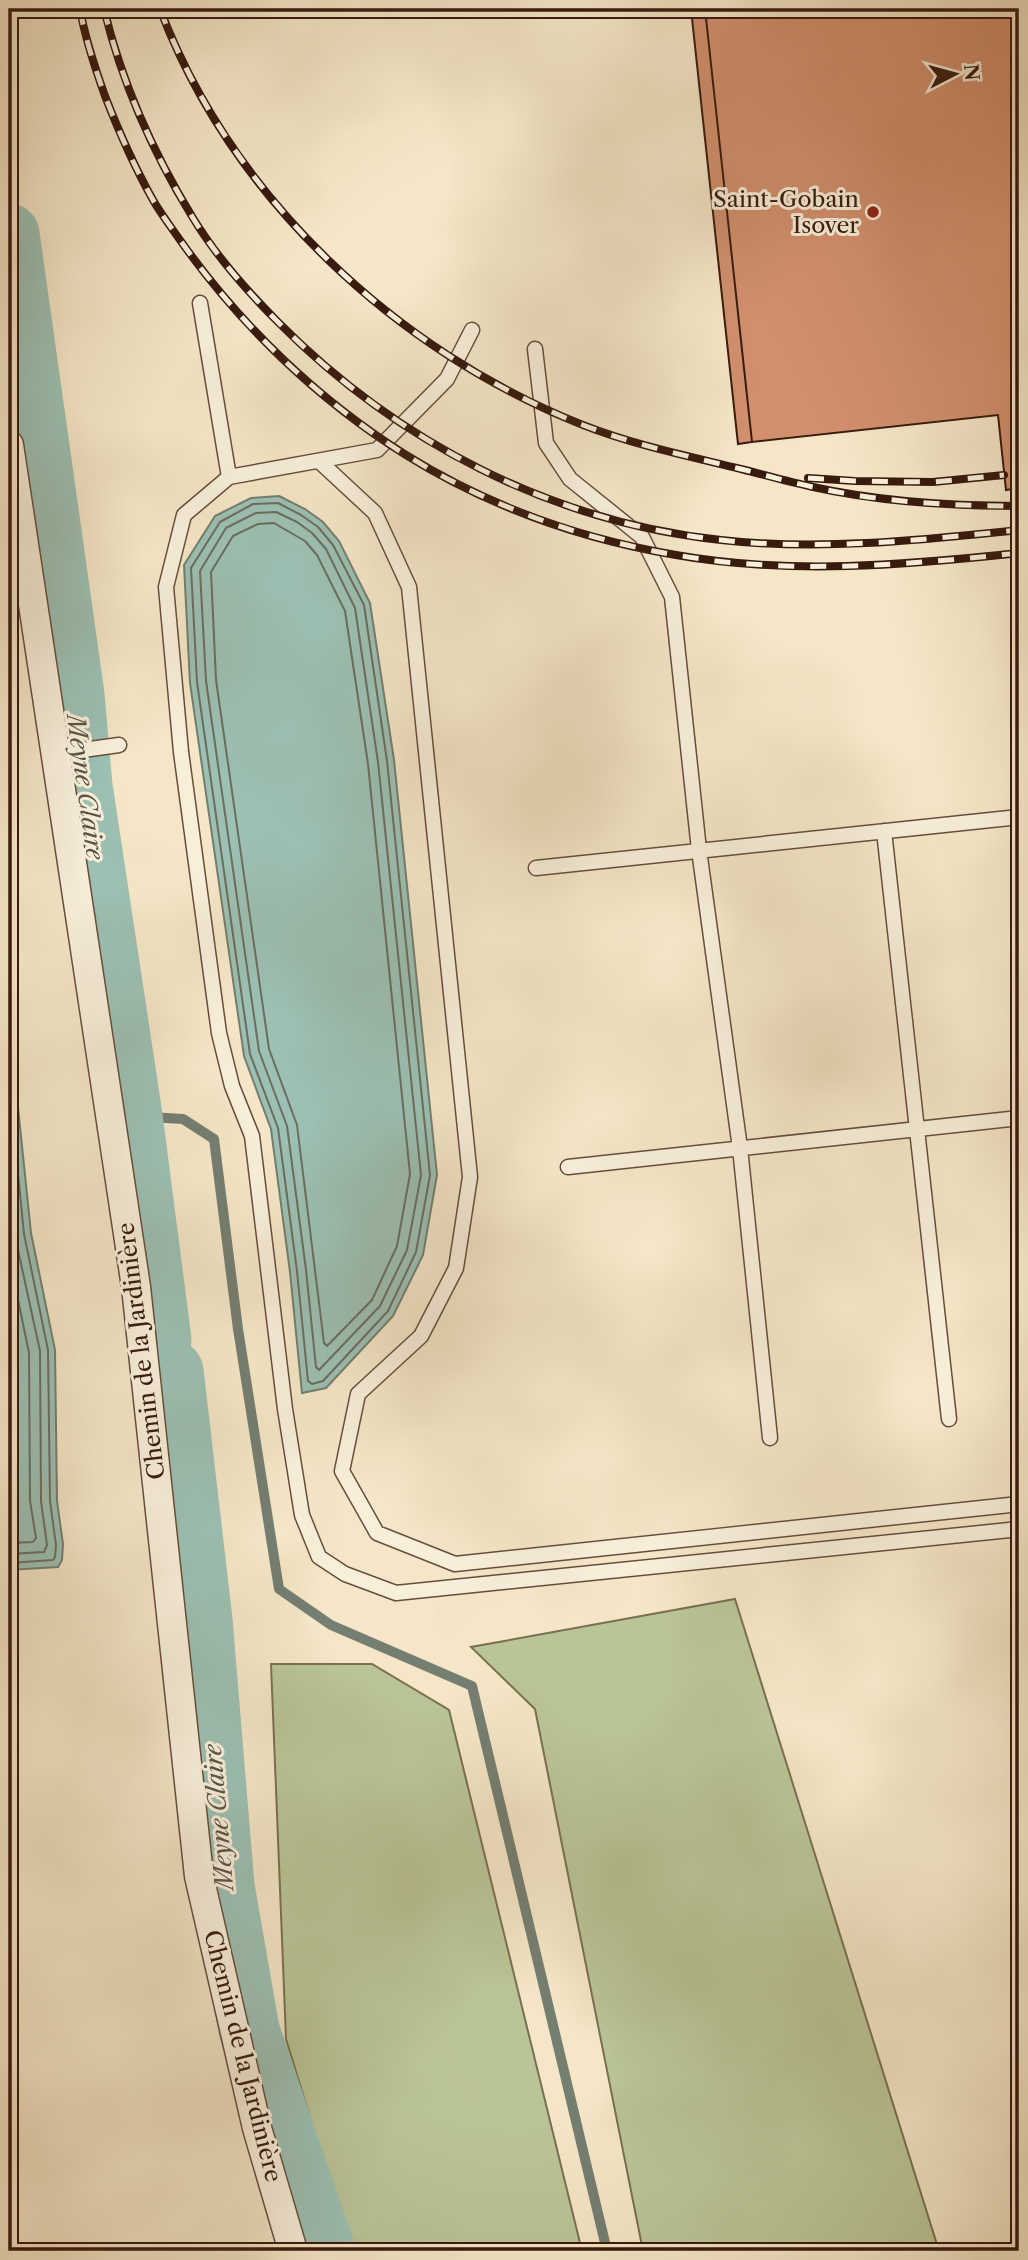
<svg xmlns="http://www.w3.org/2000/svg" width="1028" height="2260" font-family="'Libre Caslon Text',serif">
<defs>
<filter id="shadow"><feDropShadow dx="6" dy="-6" stdDeviation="3.5" flood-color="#0004"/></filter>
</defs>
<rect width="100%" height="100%" fill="#f4e6c7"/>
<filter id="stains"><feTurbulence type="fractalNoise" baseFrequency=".00286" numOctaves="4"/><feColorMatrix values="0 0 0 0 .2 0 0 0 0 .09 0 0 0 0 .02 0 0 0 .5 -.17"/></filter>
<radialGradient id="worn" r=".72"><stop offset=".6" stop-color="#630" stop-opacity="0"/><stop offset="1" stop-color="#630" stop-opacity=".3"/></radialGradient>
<path fill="#bac597" stroke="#797052" stroke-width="2" d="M735 1599 939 2251H643L535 1709 471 1647Z
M271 1664H372L449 1710 582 2251H351L286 2039Z"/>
<path fill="#9cc0b3" stroke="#747e71" stroke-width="2" d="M279 496 305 509 323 522 339 541 370 603 394 760 437 1175 423 1255 393 1316 326 1388 302 1393 290 1272 271 1129 244 1056 190 683 184 565 215 516 251 498Z
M9 1020 31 1233 55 1350 57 1501 63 1544 62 1560 58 1567 9 1570Z"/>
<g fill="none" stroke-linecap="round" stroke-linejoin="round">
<path stroke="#6a6d60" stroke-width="2" d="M278 503 301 515 318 527 333 545 364 605 387 761 430 1175 416 1252 388 1311 323 1381 312 1384 308 1381 297 1271 278 1128 250 1054 197 682 191 568 220 522 253 504Z
M276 512 297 522 312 533 326 549 355 608 378 762 421 1175 407 1250 380 1306 319 1370 316 1367 306 1270 287 1126 259 1051 206 681 200 571 226 528 256 513Z
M274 523 305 541 317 555 345 611 368 764 410 1174 397 1246 372 1300 327 1346 324 1343 297 1125 269 1049 216 680 211 572 233 536 258 524Z
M9 1082 24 1234 48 1350 50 1501 56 1545 55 1557 53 1560 9 1563
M9 1171 15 1236 40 1351 41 1501 47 1545 44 1552 9 1554
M9 1256 29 1353 30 1501 36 1538 33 1542 9 1543"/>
<path stroke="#747e71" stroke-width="10" d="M132 1116 183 1119 214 1139 238 1329 279 1589 331 1625 472 1686 607 2251"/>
<path stroke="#9cc0b3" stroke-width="61" d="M9 234 74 695 82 786 132 1116 161 1340
M173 1371 202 1620 224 1886 249 2030 325 2251"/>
</g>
<path fill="#d18f6e" stroke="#381a0e" stroke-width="2" filter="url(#shadow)" d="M691 9H705L752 442 738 444Z
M705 9H1019V488L1006 490 998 415 752 442Z"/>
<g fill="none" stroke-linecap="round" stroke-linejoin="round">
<defs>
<path id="service" d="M200 303 229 477 377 450 447 379 472 330
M535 349 546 443 570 479 642 537 672 597 699 850 740 1148 770 1438
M319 461 375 513 409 587 470 1177 456 1268 421 1336 358 1394 342 1471 377 1533 455 1564 1019 1504
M229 477 184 515 166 587 181 752 219 1033 232 1086 252 1136 285 1409 302 1515 319 1557 345 1574 396 1593 1019 1529
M54 754 119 745
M884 831 949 1419
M536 868 1019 817
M568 1167 1019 1118"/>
<path id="minor" d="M9 445 136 1287 199 1876 257 2128 293 2251"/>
</defs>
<use href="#service" stroke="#674d3c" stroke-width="17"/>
<use href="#minor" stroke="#674d3c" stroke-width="31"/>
<use href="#service" stroke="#f8efdb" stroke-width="14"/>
<use href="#minor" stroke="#f8efdb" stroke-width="28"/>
<defs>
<path id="rail" d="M80 9C85 38 95 68 105 96 119 132 134 166 153 200 161 214 171 227 180 240 240 325 318 400 406 455 488 506 581 539 676 555 789 575 906 565 1019 553
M104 9C122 83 153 153 193 218 216 256 247 291 278 322 397 442 552 522 721 540 820 551 921 540 1019 530
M160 9C232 198 396 351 583 425 634 445 688 456 741 469 765 475 789 482 813 487 881 502 950 506 1019 506
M808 478 855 481 933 482 1004 475"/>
</defs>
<use href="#rail" stroke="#381a0e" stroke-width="8"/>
<use href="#rail" stroke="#f8efdb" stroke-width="5" stroke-dasharray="16" stroke-linecap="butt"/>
</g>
<circle fill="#8f2418" stroke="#f8efdb" stroke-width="2.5" cx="873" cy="212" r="7"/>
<g text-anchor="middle" stroke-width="6" stroke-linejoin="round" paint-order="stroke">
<g font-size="23" fill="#381a0e" stroke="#f8efdb" text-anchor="end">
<text x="859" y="207">Saint-Gobain<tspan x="859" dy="26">Isover</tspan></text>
</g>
<g font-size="23" fill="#381a0e" stroke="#f8efdb">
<text transform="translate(141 1351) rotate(-97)" y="8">Chemin de la Jardinière</text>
<text transform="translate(243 2056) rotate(76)" y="8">Chemin de la Jardinière</text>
</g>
<g font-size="24" font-style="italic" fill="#5b5448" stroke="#f8efdb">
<text transform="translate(85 787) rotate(82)" y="8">Meyne Claire</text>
<text transform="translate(219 1817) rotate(-95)" y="8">Meyne Claire</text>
</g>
</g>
<rect width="1028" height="2260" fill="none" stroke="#f4e6c7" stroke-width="35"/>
<rect x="10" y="10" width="1007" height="2239" fill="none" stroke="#381a0e" stroke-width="3.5"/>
<rect x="18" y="18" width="993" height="2225" fill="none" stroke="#381a0e" stroke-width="2"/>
<g transform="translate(955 74) rotate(84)" stroke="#f8efdb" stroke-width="5" paint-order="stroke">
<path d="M0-5L12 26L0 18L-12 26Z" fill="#381a0e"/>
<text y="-10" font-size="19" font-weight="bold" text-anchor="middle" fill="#381a0e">N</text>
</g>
<rect width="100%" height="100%" filter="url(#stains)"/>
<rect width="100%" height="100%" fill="url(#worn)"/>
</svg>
